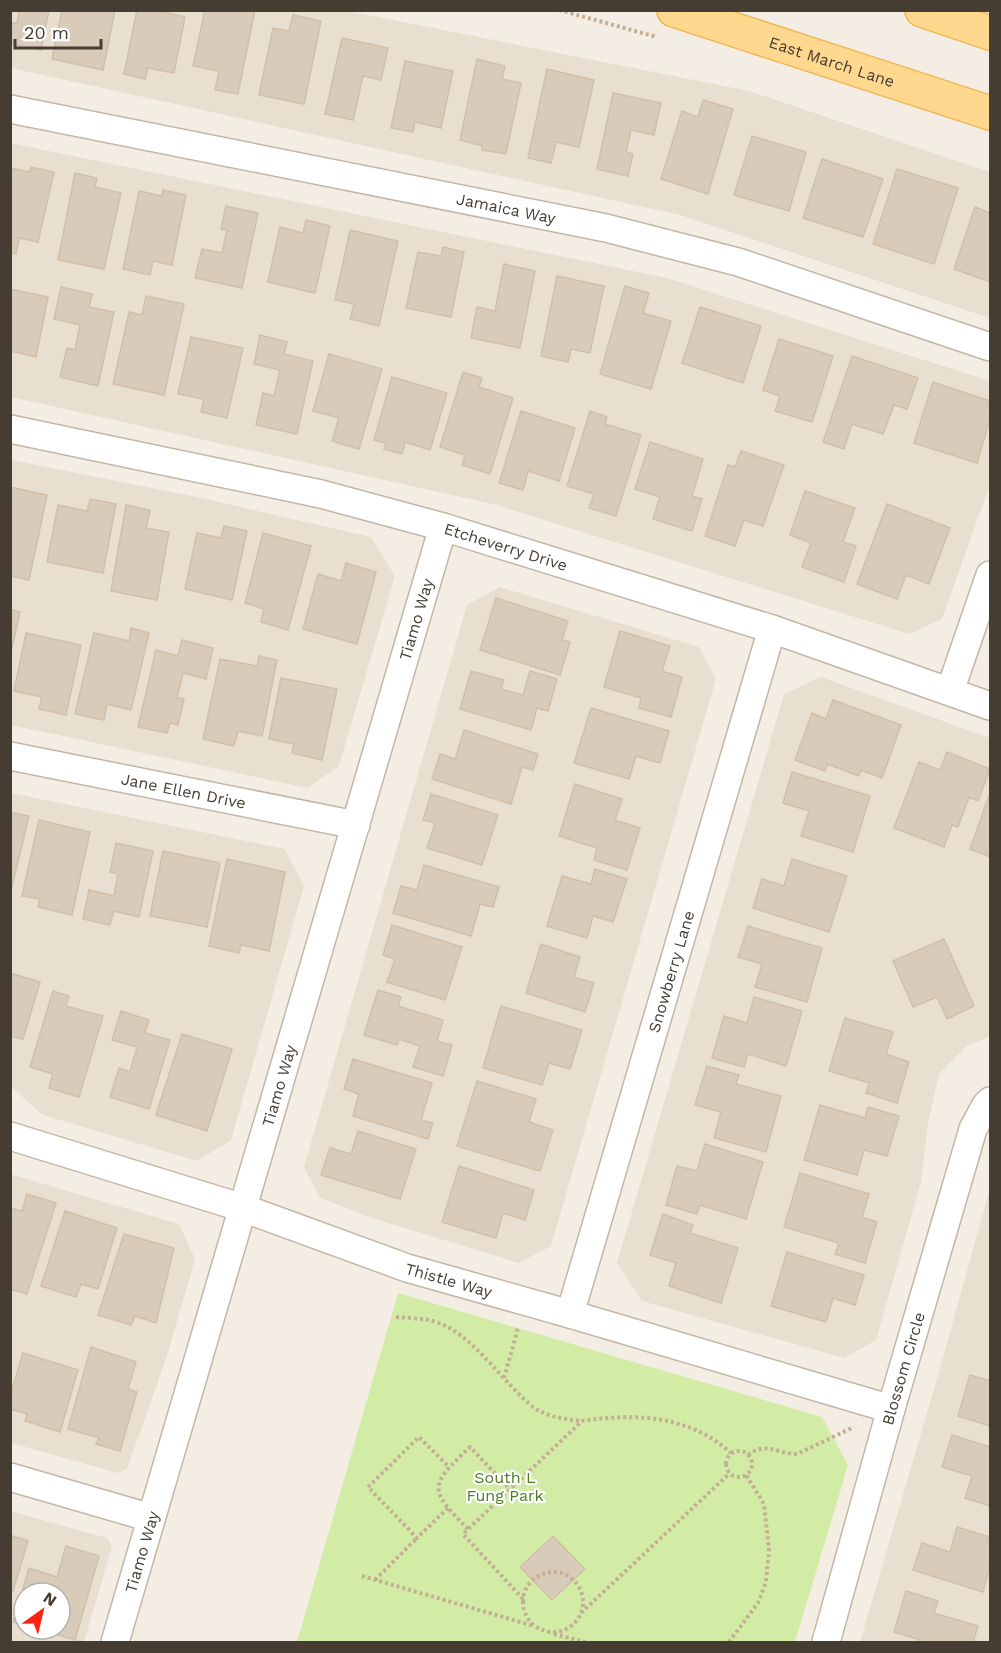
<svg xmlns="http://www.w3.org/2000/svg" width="1001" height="1653" font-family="'Work Sans',sans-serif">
<rect width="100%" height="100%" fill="#f3ede3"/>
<path fill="#e8dfd0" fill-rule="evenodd" d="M343 10 749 91 990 172V318L680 215 11 68V11Z
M10 143 667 278 990 381V484L942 619 909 634 493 504 11 397Z
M11 460 201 498 371 537 395 576 339 766 308 788 11 725Z
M500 587 699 647 716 679 551 1246 519 1263 372 1218 320 1198 304 1167 467 605Z
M821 677 990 738V1036L967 1046 939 1074 928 1123 921 1182 876 1340 844 1358 642 1301 617 1263 784 694Z
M11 793 285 849 304 886 231 1140 197 1161 43 1115 11 1087Z
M10 1174 179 1224 195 1259 167 1356 127 1469 118 1473 11 1443Z
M990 1188V1642H860L939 1372Z
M10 1511 107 1538 112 1546 84 1642H11ZM24 1593H60V1629H24Z"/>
<path fill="#d2eca6" d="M398 1293 822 1417 848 1465 795 1642H297Z"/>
<path fill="#d9cbba" stroke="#d1bfa9" stroke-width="1.5" d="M19 10H49L41 50 10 44 11 23H17Z
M62 10H115L103 70 52 59Z
M137 10H155L185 17 174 73 148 68 145 79 124 74Z
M205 10H255L238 94 215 90 219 71 193 66Z
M293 15 321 21 304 104 259 95 273 28 289 31Z
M342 38 388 48 381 80 363 76 353 120 325 114Z
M477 59 505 66 502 79 521 83 506 154 482 150V146L460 140Z
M405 61 453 71 441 128 415 122 413 132 391 128Z
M547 69 594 80 579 147 556 142 551 163 528 158Z
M613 93 661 103 654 135 631 130 626 152 633 154 628 176 597 169Z
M703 100 733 109 708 194 661 179 682 111 698 117Z
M752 136 806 152 789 211 734 195Z
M822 159 883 179 863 237 803 218Z
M31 167 54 172 38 242 19 238 16 254 10 253V168L29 172Z
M897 169 958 188 934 264 873 244Z
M75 173 97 178 95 187 121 193 104 269 58 260Z
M163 190 186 195 172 265 153 261 150 275 123 269 139 191 162 196Z
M226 206 258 213 242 288 195 278 202 249 222 253 227 230 221 229Z
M975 207 990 213V282L954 269Z
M306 220 330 226 315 293 268 282 280 227 303 233Z
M350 230 398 241 379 326 350 319 354 304 335 300Z
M443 247 464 252 451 317 406 308 418 252 441 256Z
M504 264 535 271 520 348 471 338 477 307 495 311Z
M557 276 604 286 590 353 571 349 568 362 541 356Z
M625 286 649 293 643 313 671 321 651 389 600 374Z
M61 287 92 294 89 307 114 312 98 386 60 377 67 348 75 350 80 325 54 319Z
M10 289 48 297 36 357 10 351Z
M146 296 184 304 164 395 113 384 129 312 142 315Z
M700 307 761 326 743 383 682 363Z
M260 335 287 342 284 354 313 361 297 434 256 425 263 393 274 396 280 370 254 364Z
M191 337 243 348 227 418 201 412 204 399 178 394Z
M779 339 833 356 812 422 775 411 780 396 763 390Z
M329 354 382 369 359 449 332 441 339 418 313 411Z
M852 356 918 378 907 409 894 405 883 434 852 424 844 449 823 442Z
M463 372 482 378 479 387 513 398 490 474 462 465 465 455 440 447Z
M392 377 447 393 430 450 405 442 402 454 384 449 386 443 374 440Z
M933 382 990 401V419L977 463 914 443Z
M521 411 575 428 559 481 528 471 523 490 499 483Z
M590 411 607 417 605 424 641 435 616 516 589 508 594 494 567 486Z
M650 442 703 459 692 496 702 499 692 531 653 519 660 497 635 489Z
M741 451 784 465 763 526 744 520 735 546 705 536 728 465 735 467Z
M10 487 47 495 29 580 10 576Z
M805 491 855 508 843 542 856 546 844 582 802 567 811 543 790 535Z
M90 499 116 504 103 573 47 562 58 505 87 511Z
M887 504 950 528 929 584 906 575 897 599 857 584Z
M126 505 150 510 146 528 169 532 157 600 111 591Z
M224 526 247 531 232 600 185 589 197 533 221 538Z
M263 533 311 546 288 630 261 622 264 609 245 603Z
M346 563 376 572 357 644 303 629 318 574 341 581Z
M496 598 568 621 562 640 570 642 560 675 480 650Z
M10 609 20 612 10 657Z
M131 628 149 633 131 710 107 704 104 720 75 714 94 633 129 641Z
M620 631 670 646 662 671 682 677 671 717 639 708 641 698 604 687Z
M26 633 81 645 66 715 39 709 42 697 14 691Z
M182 640 213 648 206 679 183 673 177 698 184 699 178 725 170 723 167 733 138 727 156 650 178 656Z
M259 656 277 660 262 736 238 731 234 746 203 739 220 659 257 666Z
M471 671 504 680 501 689 523 695 530 671 557 679 548 711 537 708 531 730 460 709Z
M281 678 337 689 322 760 292 753 294 744 269 739Z
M833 700 901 725 882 778 861 770 859 776 827 764 825 771 795 760 812 713 826 719Z
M591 708 669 731 660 763 636 756 629 779 574 763Z
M464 730 538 754 533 770 522 767 511 804 432 779 440 754 455 759Z
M947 752 990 769 978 801 969 797 958 827 952 825 944 847 894 828 919 762 940 770Z
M792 772 870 796 853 852 801 836 809 811 783 803Z
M575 784 622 799 615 820 640 828 627 870 594 860 597 848 559 836Z
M990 793V857L970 849Z
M431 794 498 815 482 865 427 848 435 823 423 820Z
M10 812 29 816 10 895Z
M39 820 90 832 72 915 38 907 40 899 22 896Z
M116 843 153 851 139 917 114 911 110 925 83 919 89 890 114 896 118 874 110 872Z
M163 851 220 863 207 927 150 916Z
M227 859 285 872 269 951 241 945 239 953 209 946Z
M792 859 847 876 829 932 753 908 762 879 784 886Z
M424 865 499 887 493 907 480 904 471 936 393 913 401 886 417 890Z
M595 869 627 879 613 922 593 916 587 938 547 926 562 876 591 884Z
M392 925 462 947 445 1000 387 982 395 959 383 955Z
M748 926 822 948 807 1002 755 987 762 964 738 957Z
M944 939 974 1006 947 1019 937 997 913 1007 893 961Z
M541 944 580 957 574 977 594 983 585 1012 526 993Z
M10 973 40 982 23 1039 10 1036Z
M378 990 401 997 398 1006 443 1020 437 1041 452 1045 443 1076 413 1067 420 1046 399 1039 397 1045 364 1035Z
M53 991 69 996 66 1006 103 1016 79 1097 49 1088 53 1074 30 1067Z
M754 997 802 1011 786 1066 748 1054 744 1067 712 1058 724 1016 747 1023Z
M501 1006 582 1030 570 1069 549 1063 542 1085 483 1068Z
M121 1011 149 1020 145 1033 170 1040 149 1109 110 1097 119 1068 130 1072 137 1047 112 1040Z
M845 1018 893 1032 886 1054 909 1062 897 1103 866 1093 869 1083 829 1071Z
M182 1034 232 1049 207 1131 156 1115Z
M353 1059 432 1083 421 1120 433 1123 428 1139 353 1116 359 1094 344 1089Z
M707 1066 739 1075 736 1084 781 1096 766 1152 714 1138 721 1112 695 1105Z
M477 1081 536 1099 529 1122 553 1130 540 1171 457 1146Z
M820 1105 865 1118 868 1107 899 1116 887 1156 864 1150 857 1175 804 1160Z
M358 1131 416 1149 400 1199 321 1175 330 1148 351 1154Z
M705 1144 763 1162 746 1219 700 1205 697 1214 666 1205 677 1166 697 1171Z
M459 1166 534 1190 525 1220 503 1213 496 1238 442 1222Z
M800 1173 869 1194 862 1217 877 1222 865 1263 835 1254 839 1243 784 1227Z
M27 1194 56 1203 27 1294 10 1289V1208L22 1211Z
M65 1211 117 1228 98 1289 81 1284 76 1297 41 1286Z
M663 1214 693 1225 690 1233 738 1248 721 1303 669 1286 676 1263 650 1255Z
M124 1234 174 1248 156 1323 135 1316 131 1325 98 1315Z
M787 1252 864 1275 855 1305 833 1298 826 1322 771 1306Z
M91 1347 136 1362 128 1389 137 1392 120 1451 96 1444 99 1438 68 1429Z
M23 1353 78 1370 60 1432 25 1421 27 1414 10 1409V1396Z
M970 1375 990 1381V1426L958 1416Z
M952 1435 990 1447V1506L965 1498 972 1476 942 1467Z
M957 1527 990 1537V1565L983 1592 913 1570 922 1543 950 1552Z
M10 1535 28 1541 13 1591 10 1590Z
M553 1536 585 1569 552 1600 520 1567Z
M66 1546 99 1556 75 1640 39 1629H60V1593H24V1625L13 1622 29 1568 57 1577Z
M906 1591 938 1601 934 1613 978 1626 973 1642H919L920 1640 894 1632Z"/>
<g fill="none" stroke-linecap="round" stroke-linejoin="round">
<defs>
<g id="minor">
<path id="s1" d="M10 109 606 228 738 262 990 347"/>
<path id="s2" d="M10 429 321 494 443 527 772 629 990 706"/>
<path d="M950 691 990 575"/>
<path id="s3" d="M10 756 356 825"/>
<path id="s4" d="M10 1136 243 1208 407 1268 570 1314 891 1409"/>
<path id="s5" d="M570 1314 772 629"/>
<path d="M10 1477 151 1518"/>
<path id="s6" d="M115 1642 443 527"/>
<path id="s7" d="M826 1642 891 1409 973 1129 986 1105 990 1101"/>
</g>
<g id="major">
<path id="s8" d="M674 10 990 113"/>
<path d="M922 10 990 33"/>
</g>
</defs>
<use href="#minor" stroke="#c2b7a7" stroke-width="30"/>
<use href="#major" stroke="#f0b654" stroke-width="36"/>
<path stroke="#c3af94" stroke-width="4" stroke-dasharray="3 3" stroke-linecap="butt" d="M559 10 657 37
M396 1317C408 1318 421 1318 433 1321 472 1332 502 1382 533 1407 548 1417 563 1419 581 1421
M504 1378 518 1328
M726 1464a13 13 0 1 1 26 0a13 13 0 1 1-26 0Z
M748 1455C765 1441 778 1454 797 1454L854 1427
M448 1508 417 1538 368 1487 419 1437 449 1467
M468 1529C428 1489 429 1486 470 1447L510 1489
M523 1602a30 30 0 1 1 60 0a30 30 0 1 1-60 0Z
M362 1576 534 1626
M375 1580 417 1538
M523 1599 463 1534 582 1421C635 1413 689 1415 731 1453
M581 1613 730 1473
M554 1634 585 1642
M729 1642 758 1603 766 1582 769 1550 764 1504 746 1475"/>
<use href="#minor" stroke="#fff" stroke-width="27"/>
<use href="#major" stroke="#ffd890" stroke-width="33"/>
</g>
<g text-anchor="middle" stroke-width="4.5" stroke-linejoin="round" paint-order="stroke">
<g font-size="16" fill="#453d32" stroke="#fff">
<text dy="6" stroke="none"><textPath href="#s8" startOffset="166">East March Lane</textPath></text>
<text dy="6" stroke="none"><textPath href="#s1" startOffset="506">Jamaica Way</textPath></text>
<text dy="6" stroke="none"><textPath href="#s2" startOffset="510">Etcheverry Drive</textPath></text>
<text dy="6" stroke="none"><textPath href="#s6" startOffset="1066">Tiamo Way</textPath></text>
<text dy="6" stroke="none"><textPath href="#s3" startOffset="177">Jane Ellen Drive</textPath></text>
<text dy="6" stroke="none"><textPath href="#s5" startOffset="357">Snowberry Lane</textPath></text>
<text dy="6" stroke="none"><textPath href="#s6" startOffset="580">Tiamo Way</textPath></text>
<text dy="6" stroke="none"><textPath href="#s4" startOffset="462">Thistle Way</textPath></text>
<text dy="6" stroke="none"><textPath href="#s7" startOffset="284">Blossom Circle</textPath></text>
<text dy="6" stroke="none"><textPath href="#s6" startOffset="94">Tiamo Way</textPath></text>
</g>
<g font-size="16" fill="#4a7d20" stroke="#fff">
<text x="505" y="1483">South L<tspan x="505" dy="18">Fung Park</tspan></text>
</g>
</g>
<rect width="1001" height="1653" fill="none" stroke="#453d32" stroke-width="24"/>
<g transform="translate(42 1611) rotate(34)"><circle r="28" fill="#ffffff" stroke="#b5b1ad" stroke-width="1.5"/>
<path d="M0-4.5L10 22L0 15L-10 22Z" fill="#ff220e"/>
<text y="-9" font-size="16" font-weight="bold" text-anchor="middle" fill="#453d32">N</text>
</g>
<path d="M15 39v9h86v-9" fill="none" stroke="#453d32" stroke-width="3"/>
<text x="24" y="39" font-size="18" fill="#453d32" stroke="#ffffff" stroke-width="4.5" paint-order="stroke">20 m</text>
</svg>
